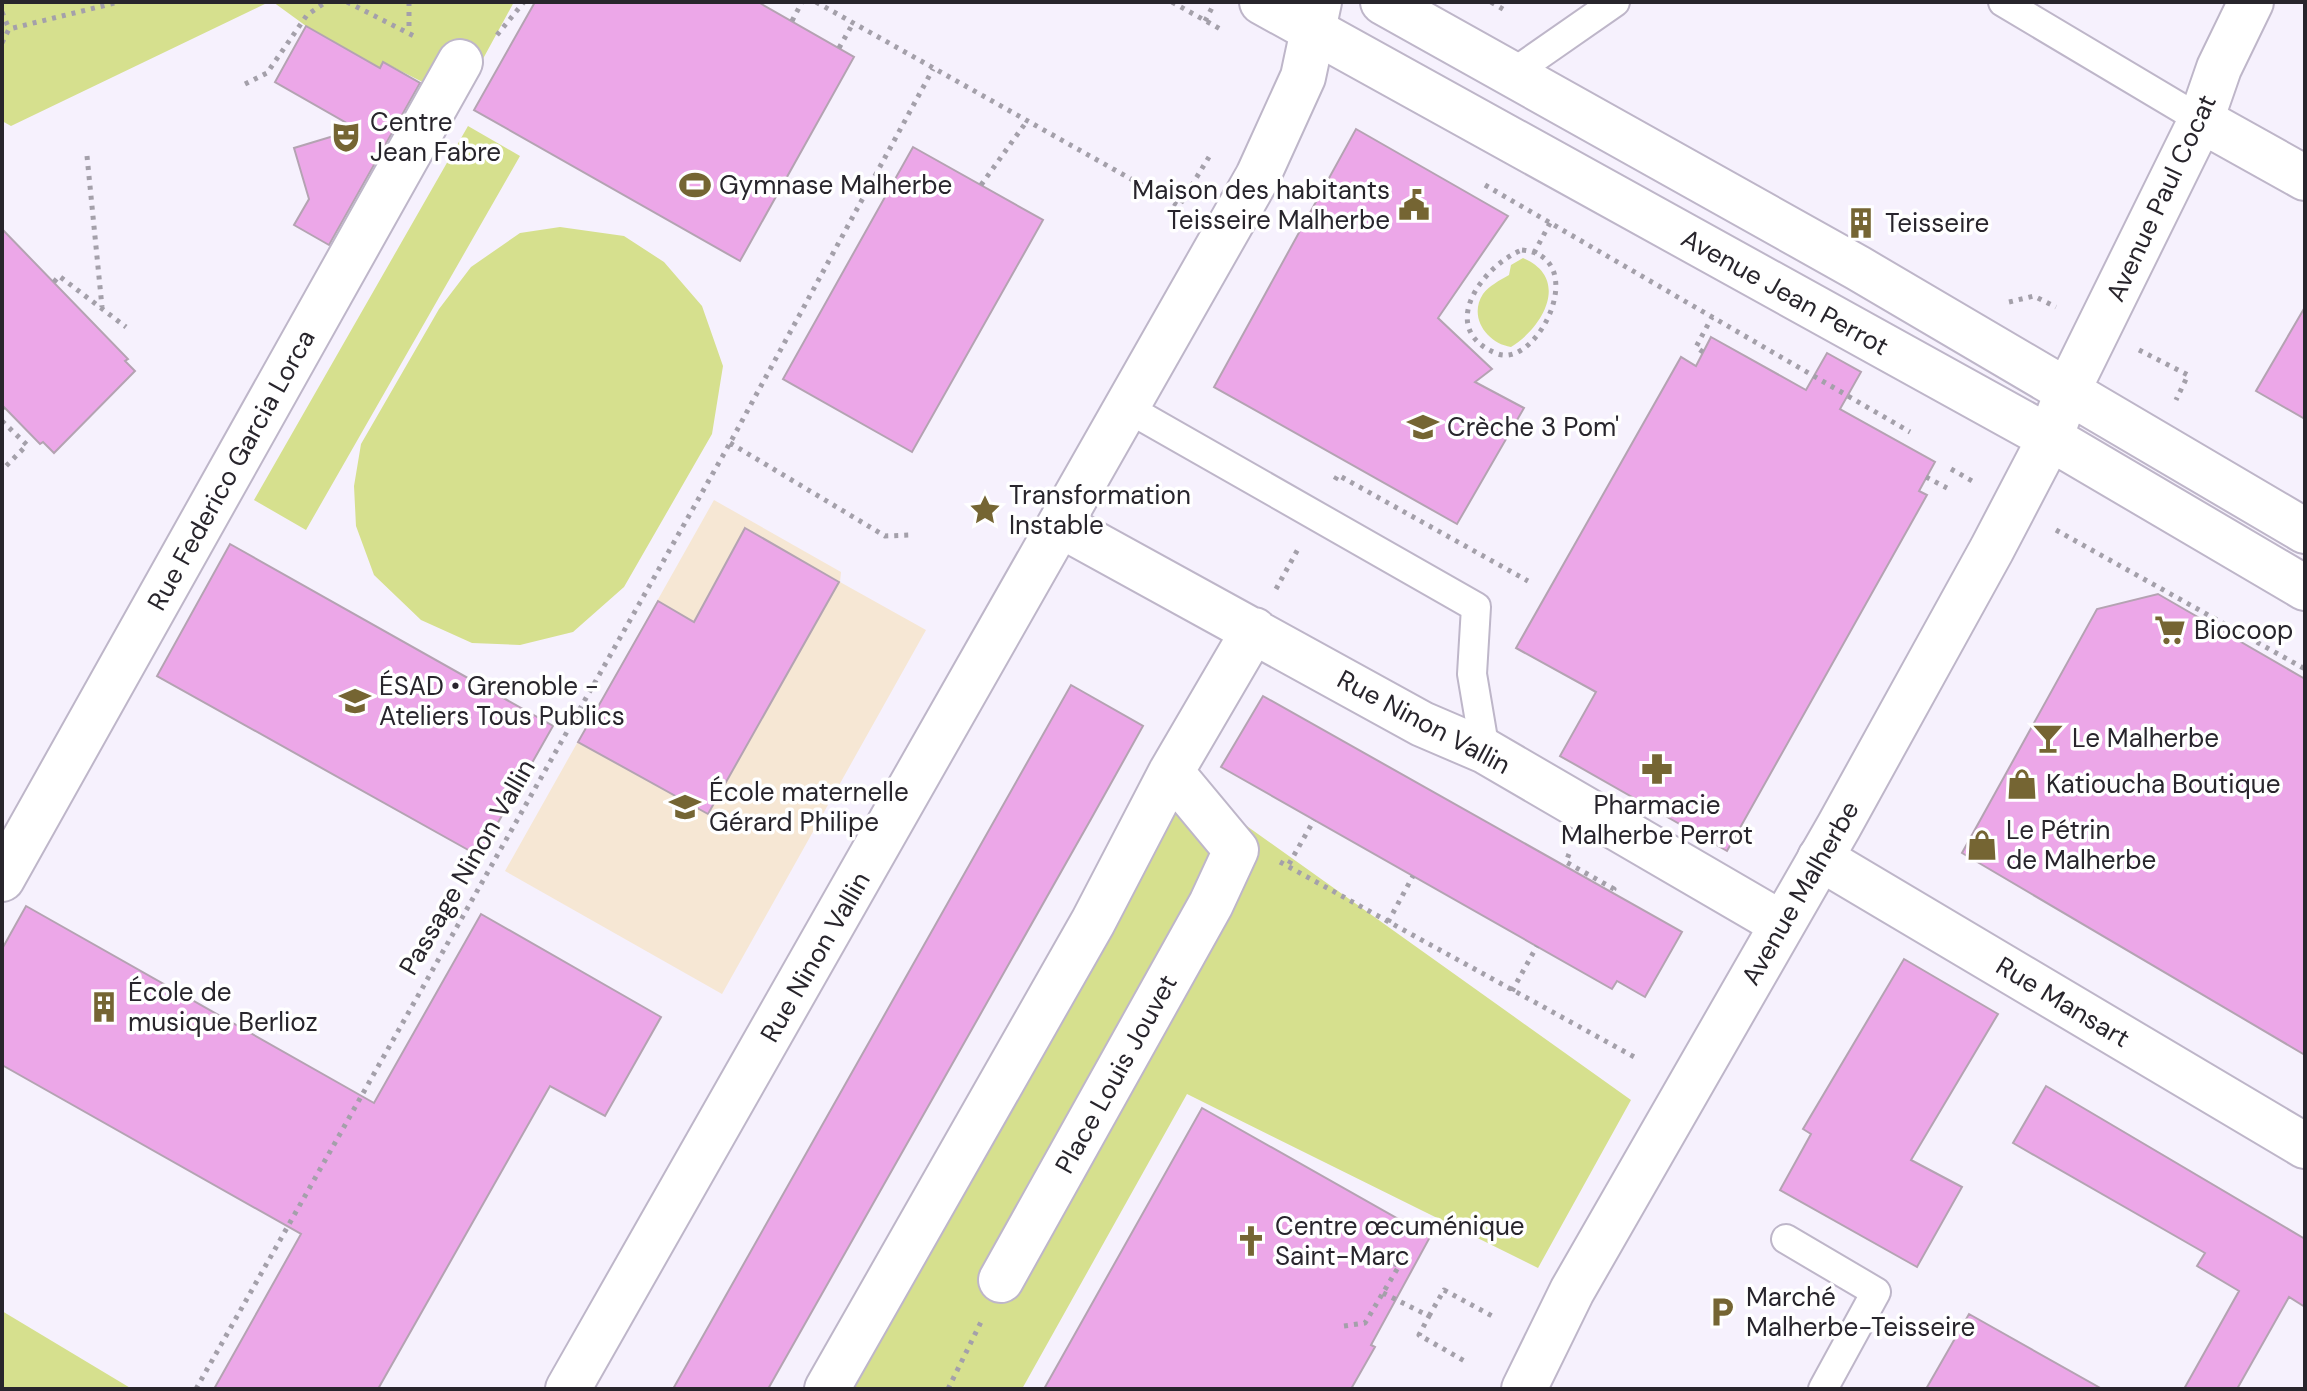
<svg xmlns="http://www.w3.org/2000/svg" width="2307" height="1391" font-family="'DM Sans',sans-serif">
<rect width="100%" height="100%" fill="#f6f1fd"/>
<path fill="#f6e7d4" d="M714 500 841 572 840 582 926 630 722 994 505 871Z"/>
<path fill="#d6e08e" d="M2 2H269L11 126 2 121Z
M273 2H514L460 101 383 62 380 68 306 26Z
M468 126 520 156 306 530 254 500Z
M560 227 624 236 664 262 702 306 723 366 712 434 624 587 573 632 520 645 472 643 421 620 374 575 356 526 354 486 361 444 439 309 471 267 520 233Z
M1523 258C1571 278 1543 328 1511 347 1487 343 1468 317 1483 294 1489 286 1500 280 1509 275L1511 265Z
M1171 772 1631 1100 1538 1268 1187 1094 1022 1389H829Z
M2 1311 132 1389H2Z"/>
<path fill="#eca7e8" stroke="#b4a3b2" stroke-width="2" d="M535 2H758L854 57 740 261 474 110Z
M306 26 380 68 383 62 420 83 329 245 294 225 309 199 294 148 357 129 275 82Z
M1356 129 1508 216 1438 318 1492 369 1475 382 1524 408 1457 524 1214 387Z
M913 147 1043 220 912 452 783 379Z
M2 229 128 359 125 361 135 371 54 453 43 442 40 444 2 405Z
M2305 307V419L2256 391Z
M1711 337 1806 390 1827 353 1861 372 1840 409 1935 462 1919 491 1927 495 1727 851 1560 756 1596 692 1516 648 1681 357 1696 366Z
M745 528 839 582 708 814 578 742 658 601 694 622Z
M230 544 553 726 479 856 157 676Z
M2158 594 2305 679V1055L1962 853 2097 609Z
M1071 685 1143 726 1091 819 768 1389H673Z
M1263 696 1682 932 1645 997 1617 981 1612 989 1221 767Z
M26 906 374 1103 481 914 661 1017 605 1116 550 1086 378 1389H214L301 1234 2 1065V949Z
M1904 959 1998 1014 1911 1160 1962 1187 1917 1267 1780 1190 1811 1134 1803 1129Z
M2046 1086 2305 1239V1307L2289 1297 2237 1389H2184L2239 1291 2197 1266 2205 1253 2013 1143Z
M1202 1108 1430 1237 1371 1345 1375 1347 1351 1389H1044Z
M1969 1314 2102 1389H1926Z"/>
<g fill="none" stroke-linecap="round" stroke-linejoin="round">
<defs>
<path id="lane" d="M2003 2 2201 120
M1513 73 1615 2
M1127 408 1476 607 1472 674 1485 751
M1786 1239 1876 1292 1823 1389"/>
<path id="street" d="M1062 526 1422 724 1485 751 1782 924
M1820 858 2305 1146
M2 879 460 62
M1001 1280 1211 904 1236 850 1171 772 1254 630
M568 1389 1258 176 1303 77 1319 2
M827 1389 1093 922 1171 772"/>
<path id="secondary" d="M1262 2 2050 438 2305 588
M1383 2 1858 268 2305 531
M2201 120 2305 178
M1524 1389 1572 1291 1839 826 1992 549 2050 438 2067 392 2201 120 2219 68 2251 2"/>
</defs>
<use href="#lane" stroke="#beb6c9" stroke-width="32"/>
<use href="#street" stroke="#beb6c9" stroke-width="48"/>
<use href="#secondary" stroke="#beb6c9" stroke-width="48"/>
<path stroke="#a4a0aa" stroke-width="5" stroke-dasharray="4 6" stroke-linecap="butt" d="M347 2 418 38
M409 2V32
M816 2 1179 206 1209 157
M1172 2 1222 30
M1491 2 1506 11
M2 12 9 29
M792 21 802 2
M1205 21 1214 4
M497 35 524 2
M2 43 9 29 119 2
M839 48 852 25
M245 84 267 73 307 15 326 2
M87 156 102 307
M981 185 1027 121
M1485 185 1910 432
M1522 250C1592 257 1538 368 1498 354 1435 330 1482 266 1522 250Z
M1534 253 1550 223
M54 282 59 276 126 327
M2009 302 2034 296 2056 307
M2139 350 2188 375 2176 400
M1703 352 1696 347 1712 317
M2 408 4 407
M2 421 27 445 2 470
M730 443 885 536 910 535
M1951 469 1974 482
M1926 477 1947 488
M1335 480 1338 475 1528 581
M2056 530 2305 669
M1276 589 1298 549
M1569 854 1566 862 1614 889 1611 892
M1280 862 1638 1059
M1289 864 1314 820
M1388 922 1413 876
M1512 991 1537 946
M1383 1293 1429 1316 1419 1335 1468 1363
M1429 1316 1444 1290 1494 1317
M1344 1326 1365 1323 1399 1266 1383 1258
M196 1389 730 443 933 69
M948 1389 981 1322"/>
<use href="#lane" stroke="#fff" stroke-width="28"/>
<use href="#street" stroke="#fff" stroke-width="44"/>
<use href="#secondary" stroke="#fff" stroke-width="44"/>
</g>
<defs>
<symbol id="theatre-bare" viewBox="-9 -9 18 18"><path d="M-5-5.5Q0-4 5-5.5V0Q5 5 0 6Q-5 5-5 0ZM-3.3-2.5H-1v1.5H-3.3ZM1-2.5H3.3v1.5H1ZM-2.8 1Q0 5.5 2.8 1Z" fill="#756533" stroke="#fff" stroke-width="2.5" paint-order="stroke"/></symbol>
<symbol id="stadium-bare" viewBox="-9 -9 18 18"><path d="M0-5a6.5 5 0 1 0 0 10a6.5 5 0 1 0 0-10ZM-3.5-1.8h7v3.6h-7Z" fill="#756533" stroke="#fff" stroke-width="2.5" paint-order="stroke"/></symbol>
<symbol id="civic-bare" viewBox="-9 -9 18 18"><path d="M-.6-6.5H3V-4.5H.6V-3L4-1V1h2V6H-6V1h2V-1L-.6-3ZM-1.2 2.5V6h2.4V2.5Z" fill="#756533" stroke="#fff" stroke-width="2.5" paint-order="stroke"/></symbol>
<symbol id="building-bare" viewBox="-9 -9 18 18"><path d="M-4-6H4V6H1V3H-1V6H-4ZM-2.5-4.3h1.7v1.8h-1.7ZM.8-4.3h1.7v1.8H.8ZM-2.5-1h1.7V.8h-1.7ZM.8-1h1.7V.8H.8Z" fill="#756533" stroke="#fff" stroke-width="2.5" paint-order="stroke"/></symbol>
<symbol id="school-bare" viewBox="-9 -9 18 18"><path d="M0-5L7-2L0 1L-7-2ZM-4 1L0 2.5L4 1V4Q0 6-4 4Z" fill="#756533" stroke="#fff" stroke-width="2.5" paint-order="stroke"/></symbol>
<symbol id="sight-bare" viewBox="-9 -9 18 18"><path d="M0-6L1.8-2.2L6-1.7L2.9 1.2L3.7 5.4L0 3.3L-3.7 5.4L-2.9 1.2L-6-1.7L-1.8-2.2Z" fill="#756533" stroke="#fff" stroke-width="2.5" paint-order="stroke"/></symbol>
<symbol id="supermarket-bare" viewBox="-9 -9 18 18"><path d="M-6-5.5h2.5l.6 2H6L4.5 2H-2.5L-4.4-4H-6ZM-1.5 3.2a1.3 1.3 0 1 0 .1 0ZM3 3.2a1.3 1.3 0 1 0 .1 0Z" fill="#756533" stroke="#fff" stroke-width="2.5" paint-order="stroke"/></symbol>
<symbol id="university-bare" viewBox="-9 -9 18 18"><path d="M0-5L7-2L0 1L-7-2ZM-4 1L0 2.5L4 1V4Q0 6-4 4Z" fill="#756533" stroke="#fff" stroke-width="2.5" paint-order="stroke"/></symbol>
<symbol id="bar-bare" viewBox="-9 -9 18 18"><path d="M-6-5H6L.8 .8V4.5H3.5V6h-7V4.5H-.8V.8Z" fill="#756533" stroke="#fff" stroke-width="2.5" paint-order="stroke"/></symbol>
<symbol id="pharmacy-bare" viewBox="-9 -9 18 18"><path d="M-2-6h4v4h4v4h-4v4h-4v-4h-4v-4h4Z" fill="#756533" stroke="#fff" stroke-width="2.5" paint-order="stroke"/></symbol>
<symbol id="shop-bare" viewBox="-9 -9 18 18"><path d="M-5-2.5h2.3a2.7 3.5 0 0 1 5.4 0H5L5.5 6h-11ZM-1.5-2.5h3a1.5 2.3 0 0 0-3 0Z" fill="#756533" stroke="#fff" stroke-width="2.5" paint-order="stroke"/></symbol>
<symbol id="church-bare" viewBox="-9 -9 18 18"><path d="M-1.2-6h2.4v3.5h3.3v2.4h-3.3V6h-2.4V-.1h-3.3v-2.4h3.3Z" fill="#756533" stroke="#fff" stroke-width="2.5" paint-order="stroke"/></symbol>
<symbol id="parking-bare" viewBox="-9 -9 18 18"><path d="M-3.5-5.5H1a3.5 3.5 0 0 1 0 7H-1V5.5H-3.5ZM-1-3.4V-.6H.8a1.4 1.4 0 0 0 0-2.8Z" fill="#756533" stroke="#fff" stroke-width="2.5" paint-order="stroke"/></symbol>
</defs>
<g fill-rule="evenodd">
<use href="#theatre-bare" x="324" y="115" width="44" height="44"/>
<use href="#stadium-bare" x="673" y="163" width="44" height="44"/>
<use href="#civic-bare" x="1392" y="183" width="44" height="44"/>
<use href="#building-bare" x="1839" y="201" width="44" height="44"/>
<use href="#school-bare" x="1401" y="405" width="44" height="44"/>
<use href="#sight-bare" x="963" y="488" width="44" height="44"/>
<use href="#supermarket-bare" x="2148" y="608" width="44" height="44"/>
<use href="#university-bare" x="333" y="679" width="44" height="44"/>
<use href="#bar-bare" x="2026" y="716" width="44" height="44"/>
<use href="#pharmacy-bare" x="1635" y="747" width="44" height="44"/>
<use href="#shop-bare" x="2000" y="762" width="44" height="44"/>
<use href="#school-bare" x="663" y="785" width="44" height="44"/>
<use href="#shop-bare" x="1960" y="823" width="44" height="44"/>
<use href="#building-bare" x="82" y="985" width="44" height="44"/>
<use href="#church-bare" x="1229" y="1219" width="44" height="44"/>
<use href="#parking-bare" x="1700" y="1290" width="44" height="44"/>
</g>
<g text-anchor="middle" stroke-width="7" stroke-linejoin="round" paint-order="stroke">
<g font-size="26" fill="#28252c" stroke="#fff" text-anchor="start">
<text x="370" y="131">Centre<tspan x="370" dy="30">Jean Fabre</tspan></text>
<text x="719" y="194">Gymnase Malherbe</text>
<text x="1390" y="199" text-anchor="end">Maison des habitants<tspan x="1390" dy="30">Teisseire Malherbe</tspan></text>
<text x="1885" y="232">Teisseire</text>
<text x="1447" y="436">Crèche 3 Pom'</text>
<text x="1009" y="504">Transformation<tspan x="1009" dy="30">Instable</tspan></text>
<text x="2194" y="639">Biocoop</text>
<text x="379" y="695">ÉSAD • Grenoble -<tspan x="379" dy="30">Ateliers Tous Publics</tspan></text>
<text x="2072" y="747">Le Malherbe</text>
<text x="2046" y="793">Katioucha Boutique</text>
<text x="709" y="801">École maternelle<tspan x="709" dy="30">Gérard Philipe</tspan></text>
<text x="1657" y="814" text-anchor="middle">Pharmacie<tspan x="1657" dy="30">Malherbe Perrot</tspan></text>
<text x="2006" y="839">Le Pétrin<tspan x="2006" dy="30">de Malherbe</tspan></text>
<text x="128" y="1001">École de<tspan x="128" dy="30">musique Berlioz</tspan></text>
<text x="1275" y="1235">Centre œcuménique<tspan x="1275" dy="30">Saint-Marc</tspan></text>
<text x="1746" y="1306">Marché<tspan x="1746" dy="30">Malherbe-Teisseire</tspan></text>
</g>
<g font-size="26" fill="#28252c" stroke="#fff">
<text transform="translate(2161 198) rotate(-65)" y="9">Avenue Paul Cocat</text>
<text transform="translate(1785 292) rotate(29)" y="9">Avenue Jean Perrot</text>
<text transform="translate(231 470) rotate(-61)" y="9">Rue Federico Garcia Lorca</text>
<text transform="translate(1424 722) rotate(28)" y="9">Rue Ninon Vallin</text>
<text transform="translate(467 867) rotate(-60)" y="9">Passage Ninon Vallin</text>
<text transform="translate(1800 893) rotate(-60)" y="9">Avenue Malherbe</text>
<text transform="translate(815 957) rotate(-60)" y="9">Rue Ninon Vallin</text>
<text transform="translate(2063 1002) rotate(31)" y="9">Rue Mansart</text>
<text transform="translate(1116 1074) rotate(-61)" y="9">Place Louis Jouvet</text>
</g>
</g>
<rect width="2307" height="1391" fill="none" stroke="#28252c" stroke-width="8"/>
</svg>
